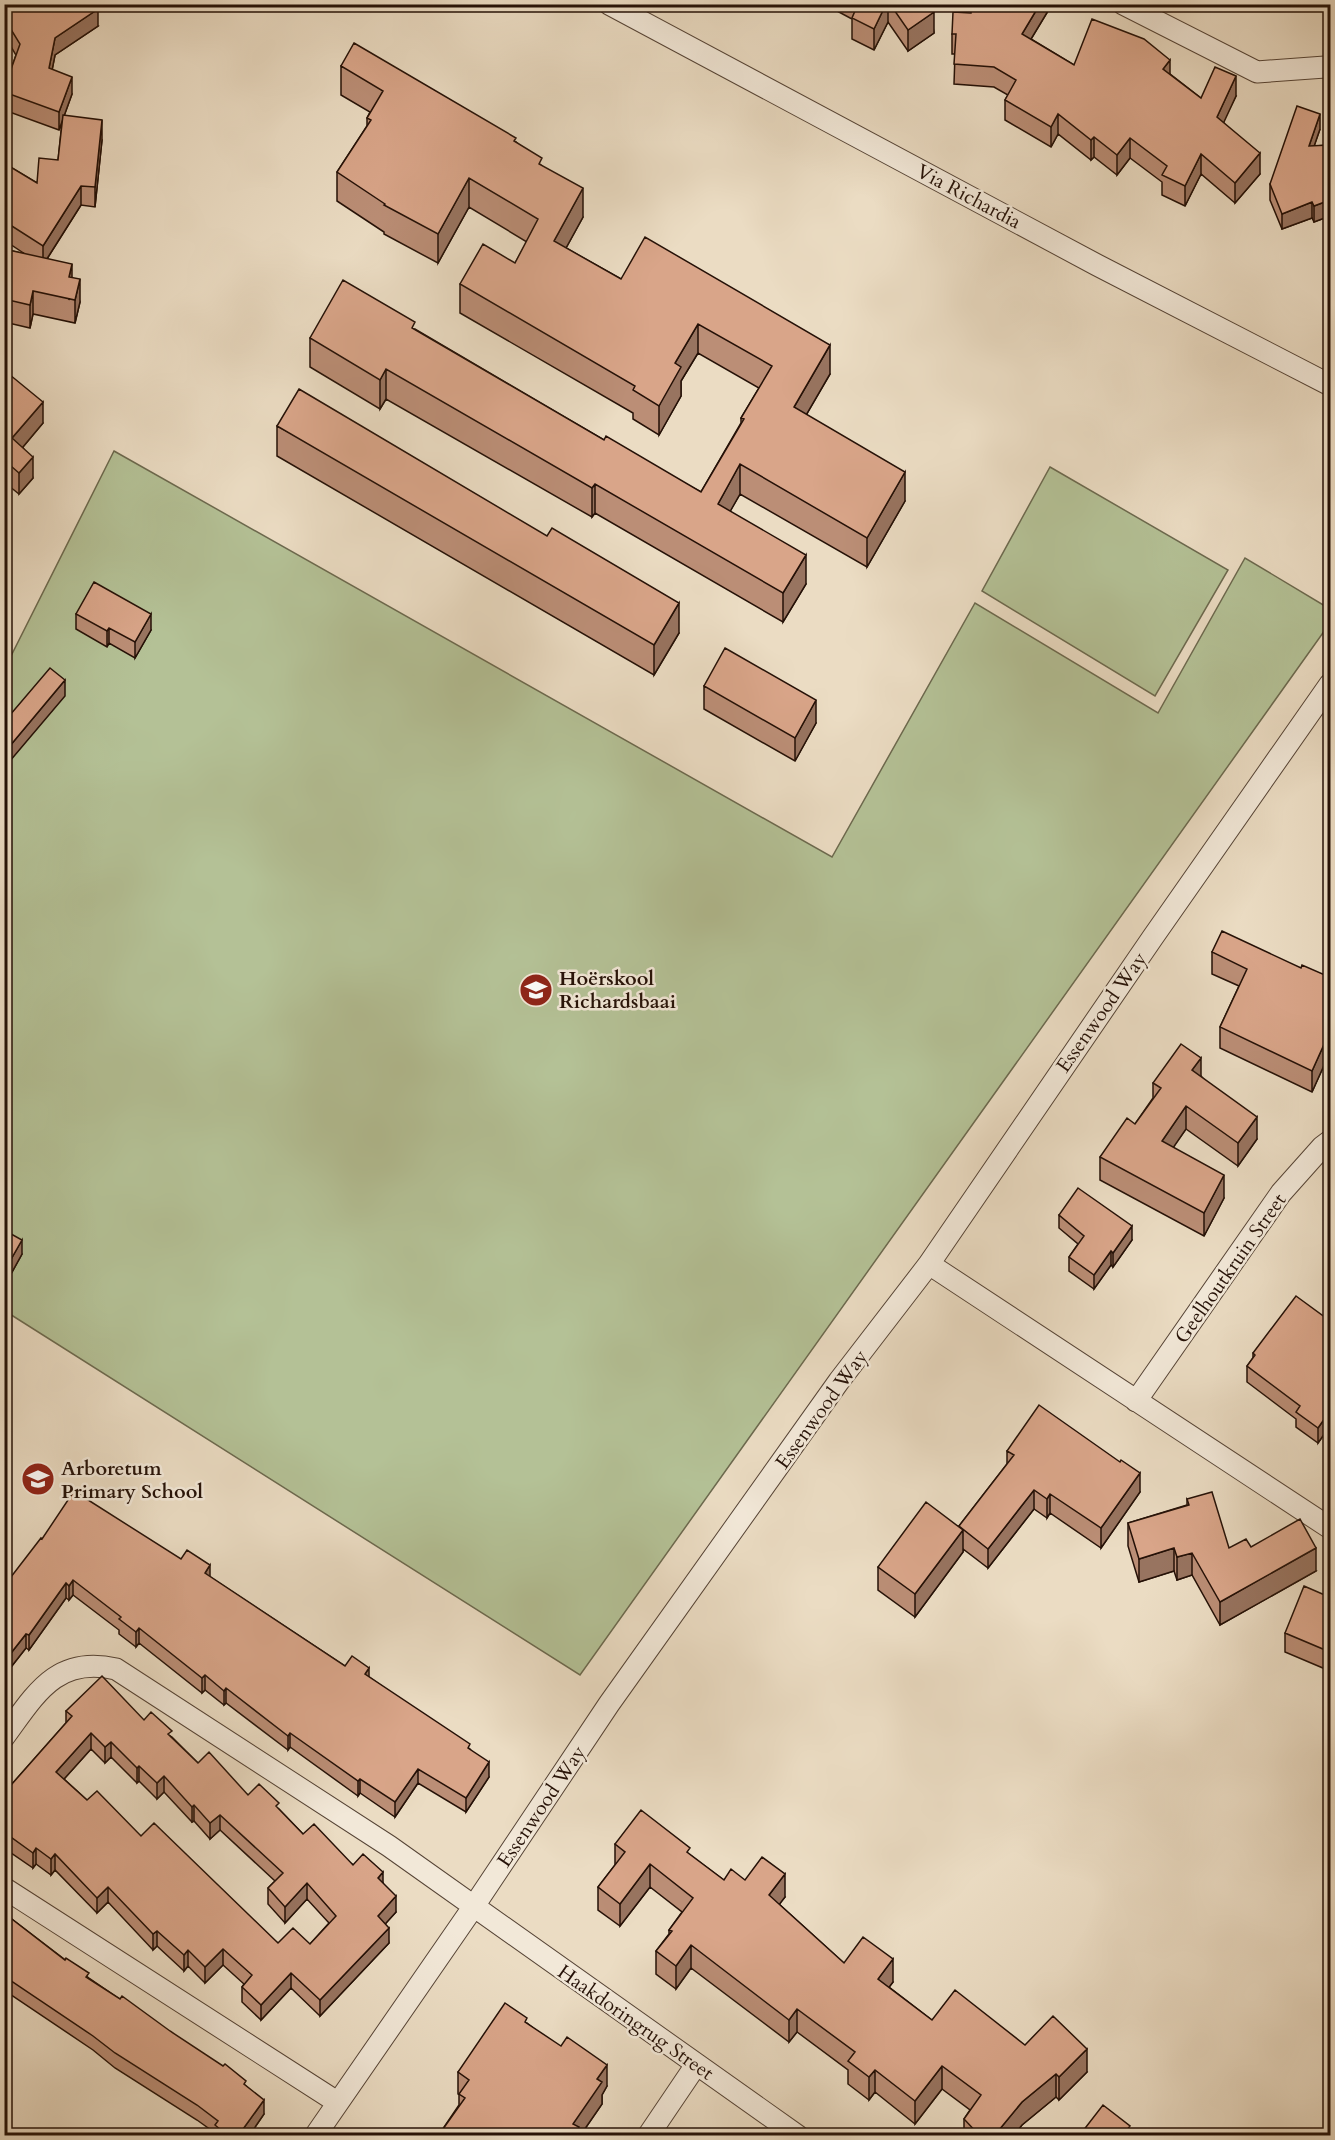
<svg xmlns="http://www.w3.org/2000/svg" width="1335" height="2140" font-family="Cardo,serif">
<rect width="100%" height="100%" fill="#ebdcc3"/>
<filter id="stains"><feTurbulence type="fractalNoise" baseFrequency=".00333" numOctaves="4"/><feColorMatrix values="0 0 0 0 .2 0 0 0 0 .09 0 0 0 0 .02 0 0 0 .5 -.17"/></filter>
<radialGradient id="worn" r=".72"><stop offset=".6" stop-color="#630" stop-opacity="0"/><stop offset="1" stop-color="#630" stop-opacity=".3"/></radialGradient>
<path fill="#b4c196" stroke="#6c694e" stroke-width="1.5" d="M114 451 832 857 975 603 1158 713 1245 558 1330 609V623L580 1675 5 1311 4 670Z
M1050 467 1228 570 1155 696 982 591Z"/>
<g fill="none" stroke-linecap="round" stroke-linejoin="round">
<defs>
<path id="minor" d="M609 4 1097 265 1330 385
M1123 4 1257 72 1325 67
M929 1264 1330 1528
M1136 1401 1281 1193 1322 1147 1330 1141
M4 1737C35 1695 56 1655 116 1669L389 1846 798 2136
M4 1888 337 2102
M315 2136 474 1906 609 1704 839 1381 929 1264 1153 937 1330 684
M648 2136 696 2065"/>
</defs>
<use href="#minor" stroke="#564436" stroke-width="23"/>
<use href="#minor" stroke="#f2e8d8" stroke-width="21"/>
</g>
<path fill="#bb8e76" stroke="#251107" stroke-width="1.5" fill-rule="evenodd" d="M4 4 98 26 55 55 52 70 72 94 64 116 102 140 95 207 81 205 47 259 72 278 80 302 75 323 33 314 30 328 4 322V249L25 254 4 240V163L37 183 58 160 62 122 59 130 4 110V89L16 55 4 35Z
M824 4H929L934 33 908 51 888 22 874 50 852 39V19Z
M1048 6V11L1031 39 1074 65 1170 74 1201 98 1236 96 1223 122 1260 174 1235 203 1201 174 1185 206 1162 195V182L1130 158 1117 175 1094 157 1091 160 1058 134 1051 147 1005 120V100L1008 95 994 87 954 84 955 54H952V34L971 13Z
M341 66 516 142 542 166 583 217 566 248 621 279 830 374 806 415 905 501 867 567 740 494 730 511 806 584 783 622 595 513 592 517 386 399 380 409 310 367V338L415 329 604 440 701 492 741 423V418L759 388 698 353 681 381V396L659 435 633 419V413L460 313V284L515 263 527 242 469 207 438 263 384 234V232L337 201V172L367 126V118L370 112 341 95Z
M1320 129 1314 146 1330 145V216L1314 222 1312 218 1282 229 1270 200V184Z
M4 370 43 423 23 447 33 478 19 494 4 482Z
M277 426 679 633 654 675 277 456Z
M76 614 151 630 135 658 109 643 107 647 76 629Z
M704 686 816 723 795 761 704 709Z
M1212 952 1301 968 1327 976 1330 975V1052L1312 1092 1220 1048V1027L1239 986 1212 974Z
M1201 1076 1257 1139 1238 1166 1186 1129 1173 1147 1224 1198 1204 1236 1100 1180V1157L1135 1124 1153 1098V1083Z
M1059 1215 1132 1240 1113 1267 1111 1265 1094 1289 1069 1271V1257L1078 1244 1059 1228Z
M1330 1224V1258L1324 1251V1230Z
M4 1230 22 1254 6 1283 4 1282Z
M1330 1321V1437L1325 1433 1318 1443 1296 1427V1419L1247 1382V1366L1253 1358V1353Z
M1007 1451 1140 1492 1101 1548 1050 1513 1047 1518 1034 1509 988 1568 963 1549V1552L915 1617 878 1590V1567L959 1526 1007 1464Z
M1187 1499 1229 1548 1251 1547 1316 1571 1220 1625 1192 1575 1177 1580 1174 1571 1139 1582 1128 1546V1523L1187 1505Z
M42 1539 181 1559 210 1577 345 1666 369 1677 470 1749 489 1777 466 1812 418 1783 395 1817 360 1793 358 1796 290 1747 288 1750 226 1703 224 1705 205 1690 202 1693 139 1643 136 1647 119 1634V1630L73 1595 69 1600 66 1598 29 1650 26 1648 4 1676Z
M1330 1591V1671L1285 1652V1633L1327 1596Z
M66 1711 144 1720 172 1737 198 1763 248 1795 279 1809 303 1834 383 1883 396 1912 385 1924 389 1943 320 2016 291 1988 261 2020 242 2002V1987L244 1984 223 1965 205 1983 188 1966 184 1971 157 1946 153 1950 108 1902 97 1913 55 1870 51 1875 36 1864 33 1868 4 1848V1793L66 1723ZM91 1749 105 1763 111 1757 137 1783 139 1781 157 1799 164 1792 192 1822 194 1821 210 1839 220 1830 275 1881 268 1888V1904L285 1923 307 1899 329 1923 310 1944 278 1943 141 1836 87 1800 64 1779Z
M615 1844 690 1855 724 1880H745L785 1897 779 1904 844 1963 893 1982 889 1987 932 2020 1025 2045 1087 2072 1059 2100 1056 2097 1022 2125 1013 2136H964V2119L970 2110 942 2089 915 2124 875 2092 869 2100 848 2084V2070L797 2032 789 2042 691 1968 676 1989 656 1974V1951L669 1934V1930L682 1912 650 1887 620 1926 598 1910V1887L615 1865Z
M4 1913 89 1978 246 2086 264 2114 249 2136H215V2133L197 2120 115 2068 93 2050 4 1990Z
M527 2023 607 2086 602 2095V2104L580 2136H438L459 2105V2095L458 2094V2072Z"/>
<path fill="#987460" stroke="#251107" stroke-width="1.5" d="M886 4H888V22L874 50V29Z
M1040 4H1049L1048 11 1022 54V34Z
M98 9V26L55 55 49 86V68L55 38Z
M934 12V33L908 51V30Z
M1170 60V80L1163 69Z
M1236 76V96L1217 137V117Z
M72 77V94L59 130V112Z
M1058 114V134L1051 147V127Z
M1320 114V129L1309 161V146Z
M102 120V140L95 207V187Z
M1094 137V157L1091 160V140Z
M1130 138V158L1117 175V155Z
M1260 153V174L1235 203V183Z
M1201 154V174L1185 206V186Z
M469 178V207L438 263V234Z
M81 186V205L43 265V246Z
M583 188V217L554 270V241Z
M1330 200V216L1314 222V206Z
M1312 202V218L1282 229V214Z
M72 264V287L69 300V277Z
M80 279V302L75 323V300Z
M33 291V314L30 328V305Z
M698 324V353L681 381V396L659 435V406L675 363Z
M830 345V374L794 436V407Z
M386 369V399L380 409V380Z
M43 402V423L12 460V438Z
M33 457V478L19 494V473Z
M740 464V494L718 533V504Z
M905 472V501L867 567V538Z
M595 484V513L592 517V488Z
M806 555V584L783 622V593Z
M679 603V633L654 675V645Z
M151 614V630L135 658V642Z
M109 628V643L107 647V631Z
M65 680V696L4 768V753Z
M816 700V723L795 761V738Z
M1330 1031V1052L1312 1092V1071Z
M1201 1058V1081L1192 1070Z
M1186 1106V1129L1162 1164V1141Z
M1257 1117V1139L1238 1166V1143Z
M1224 1175V1198L1204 1236V1213Z
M1132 1226V1240L1113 1267V1253Z
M22 1240V1254L6 1283V1268Z
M1111 1251V1265L1094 1289V1275Z
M1325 1418V1433L1318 1443V1428Z
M1140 1473V1492L1101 1548V1528Z
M1034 1490V1509L988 1568V1549Z
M1050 1494V1513L1047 1518V1499Z
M963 1530V1552L915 1617V1594Z
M1174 1548V1571L1139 1582V1559Z
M1316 1548V1571L1220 1625V1602Z
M1192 1553V1575L1177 1580V1557Z
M210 1565V1580L205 1573Z
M73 1580V1595L69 1600V1586Z
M66 1583V1598L29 1650V1635Z
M139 1628V1643L136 1647V1632Z
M26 1634V1648L4 1676V1662Z
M369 1668V1683L365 1674Z
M205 1675V1690L202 1693V1678Z
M226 1688V1703L224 1705V1691Z
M91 1733V1749L56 1788V1772Z
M290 1733V1747L288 1750V1736Z
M111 1742V1757L105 1763V1747Z
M489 1762V1777L466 1812V1798Z
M139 1766V1781L137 1783V1768Z
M418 1769V1783L395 1817V1802Z
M164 1776V1792L157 1799V1783Z
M360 1779V1793L358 1796V1781Z
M194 1805V1821L192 1822V1807Z
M220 1815V1830L210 1839V1823Z
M36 1848V1864L33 1868V1853Z
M55 1854V1870L51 1875V1859Z
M650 1864V1887L620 1926V1904Z
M383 1872V1888L378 1878Z
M785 1874V1897L769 1918V1895Z
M307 1883V1899L285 1923V1907Z
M108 1887V1902L97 1913V1898Z
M396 1896V1912L378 1932V1916Z
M389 1928V1943L320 2016V2000Z
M157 1931V1946L153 1950V1934Z
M691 1945V1968L676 1989V1966Z
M223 1949V1965L205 1983V1967Z
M188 1950V1966L184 1971V1955Z
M893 1959V1982L878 2002V1979Z
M291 1973V1988L261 2020V2005Z
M797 2009V2032L789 2042V2020Z
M1087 2049V2072L1059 2100V2077Z
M607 2065V2086L602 2095V2104L580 2136H573V2124L597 2079Z
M942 2066V2089L915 2124V2101Z
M875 2070V2092L869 2100V2077Z
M1056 2074V2097L1022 2125 1013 2136H994L1022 2102Z
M264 2100V2114L249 2136H238Z"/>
<path fill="#d9a589" stroke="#251107" stroke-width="1.5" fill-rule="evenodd" d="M4 4H95L98 9 55 38 49 68 72 77 59 112 4 92V89L20 44 4 18Z
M858 4H886L874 29 852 18Z
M890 4H929L934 12 908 30Z
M972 4H1040L1022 34 1074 65 1092 19 1144 39 1170 60 1163 69 1201 98 1215 67 1236 76 1217 117 1260 153 1235 183 1201 154 1185 186 1162 175 1167 166 1130 138 1117 155 1094 137 1091 140 1058 114 1051 127 1005 100 1016 80 994 67 954 64 956 34H952L953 12 971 13Z
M354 43 516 138 514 141 542 158 539 164 583 188 554 241 621 279 645 237 830 345 794 407 905 472 867 538 740 464 718 504 806 555 783 593 595 484 592 488 386 369 380 380 310 338 343 280 415 322 412 328 604 440 606 436 701 492 744 419 741 418 772 366 698 324 675 363 681 367 659 406 633 390 635 386 460 284 483 244 515 263 538 219 469 178 438 234 384 205 385 204 337 172 371 120 367 118 383 91 341 66Z
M1297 106 1320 114 1309 146 1330 145V200L1314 206 1312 202 1282 214 1270 184Z
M63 115 102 120 95 187 81 186 43 246 4 221V163L37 183 39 158 58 160Z
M4 249 72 264 69 277 80 279 75 300 33 291 30 305 4 299Z
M4 370 43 402 12 438 33 457 19 473 4 460V447L9 442 4 438Z
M299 389 547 536 552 528 679 603 654 645 277 426Z
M94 582 151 614 135 642 109 628 107 631 76 614Z
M725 648 816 700 795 738 704 686Z
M50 668 65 680 4 753V722Z
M1222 931 1301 968 1302 965 1327 976 1330 975V1031L1312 1071 1220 1027 1247 969 1212 952Z
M1181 1044 1201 1058 1192 1070 1257 1117 1238 1143 1186 1106 1162 1141 1224 1175 1204 1213 1100 1157 1127 1118 1135 1124 1161 1088 1153 1083Z
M1078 1188 1132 1226 1113 1253 1111 1251 1094 1275 1069 1257 1084 1236 1059 1215Z
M1330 1224V1237L1324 1230Z
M4 1230 22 1240 6 1268H4Z
M1296 1296 1330 1321V1421L1325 1418 1318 1428 1296 1412 1300 1406 1247 1366 1255 1355 1253 1353Z
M1039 1405 1120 1462 1121 1460 1140 1473 1101 1528 1050 1494 1047 1499 1034 1490 988 1549 959 1526 1014 1455 1007 1451Z
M74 1491 181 1559 187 1550 210 1565 205 1573 345 1666 352 1656 369 1668 365 1674 470 1744 468 1748 489 1762 466 1798 418 1769 395 1802 360 1779 358 1781 290 1733 288 1736 226 1688 224 1691 205 1675 202 1678 139 1628 136 1632 119 1619 121 1617 73 1580 69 1586 66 1583 29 1635 26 1634 4 1662V1586L41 1538 42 1539Z
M1212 1492 1229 1548 1246 1539 1251 1547 1300 1519 1316 1548 1220 1602 1192 1553 1177 1557 1174 1548 1139 1559 1128 1523 1189 1505 1187 1499Z
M926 1502 963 1530 915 1594 878 1567Z
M1304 1586 1327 1596 1330 1591V1652L1285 1633Z
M102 1676 144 1720 151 1712 172 1731 168 1734 198 1763 209 1752 248 1795 259 1784 279 1803 276 1806 303 1834 314 1824 353 1865 363 1854 383 1872 378 1878 396 1896 378 1916 389 1928 320 2000 291 1973 261 2005 242 1987 252 1975 223 1949 205 1967 188 1950 184 1955 157 1931 153 1934 108 1887 97 1898 55 1854 51 1859 36 1848 33 1853 4 1832V1793L72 1716 66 1711ZM91 1733 105 1747 111 1742 137 1768 139 1766 157 1783 164 1776 192 1807 194 1805 210 1823 220 1815 283 1873 268 1888 285 1907 307 1883 336 1916 310 1944 293 1928 278 1943 154 1823 141 1836 97 1791 87 1800 56 1772Z
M641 1810 690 1848 687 1852 724 1880 731 1869 745 1880 762 1857 785 1874 769 1895 844 1963 863 1937 893 1959 878 1979 932 2020 955 1990 1025 2045 1053 2016 1087 2049 1059 2077 1056 2074 1022 2102 994 2136H980L964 2119 981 2095 942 2066 915 2101 875 2070 869 2077 848 2061 855 2052 797 2009 789 2020 691 1945 676 1966 656 1951 672 1931 669 1930 693 1898 650 1864 620 1904 598 1887 625 1852 615 1844Z
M4 1913 65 1960 66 1958 89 1973 86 1977 120 1999 122 1996 170 2031 223 2066 225 2064 246 2081 244 2084 264 2100 238 2136H228L215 2125 218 2121 197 2105 115 2053 93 2036 4 1976Z
M505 2003 527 2018 525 2022 561 2046 567 2037 607 2065 597 2079 602 2082 573 2124 579 2127 573 2136H438L465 2098 459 2094 469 2080 458 2072Z
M1103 2105 1130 2126 1127 2130 1134 2136H1079Z"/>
<defs>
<symbol id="school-disc" viewBox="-11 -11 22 22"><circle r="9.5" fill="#8f2418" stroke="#f2e8d8"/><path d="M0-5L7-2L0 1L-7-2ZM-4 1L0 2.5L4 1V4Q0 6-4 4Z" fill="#fff"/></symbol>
</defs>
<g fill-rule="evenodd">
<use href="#school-disc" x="517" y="971" width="38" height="38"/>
<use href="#school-disc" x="19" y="1460" width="38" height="38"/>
</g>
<g text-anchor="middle" stroke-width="5" stroke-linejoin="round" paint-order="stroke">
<g font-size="20" fill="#251107" stroke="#f2e8d8">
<text transform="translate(969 196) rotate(28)" y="7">Via Richardia</text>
<text transform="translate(1101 1012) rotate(-55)" y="7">Essenwood Way</text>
<text transform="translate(1230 1268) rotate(-55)" y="7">Geelhoutkruin Street</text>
<text transform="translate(821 1409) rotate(-54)" y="7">Essenwood Way</text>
<text transform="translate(541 1806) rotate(-56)" y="7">Essenwood Way</text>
<text transform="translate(636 2022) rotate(35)" y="7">Haakdoringrug Street</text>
</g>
<g font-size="20" font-weight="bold" fill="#251107" stroke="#f2e8d8" text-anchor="start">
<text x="559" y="985">Hoërskool<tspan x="559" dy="23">Richardsbaai</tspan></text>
<text x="61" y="1475">Arboretum<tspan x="61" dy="23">Primary School</tspan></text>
</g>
</g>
<rect width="1335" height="2140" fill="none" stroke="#ebdcc3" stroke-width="24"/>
<rect x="6" y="6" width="1323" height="2128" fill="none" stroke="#251107" stroke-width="3"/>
<rect x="12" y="12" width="1311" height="2116" fill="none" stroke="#251107" stroke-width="1.5"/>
<rect width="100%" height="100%" filter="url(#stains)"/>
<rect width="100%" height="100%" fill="url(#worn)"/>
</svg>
